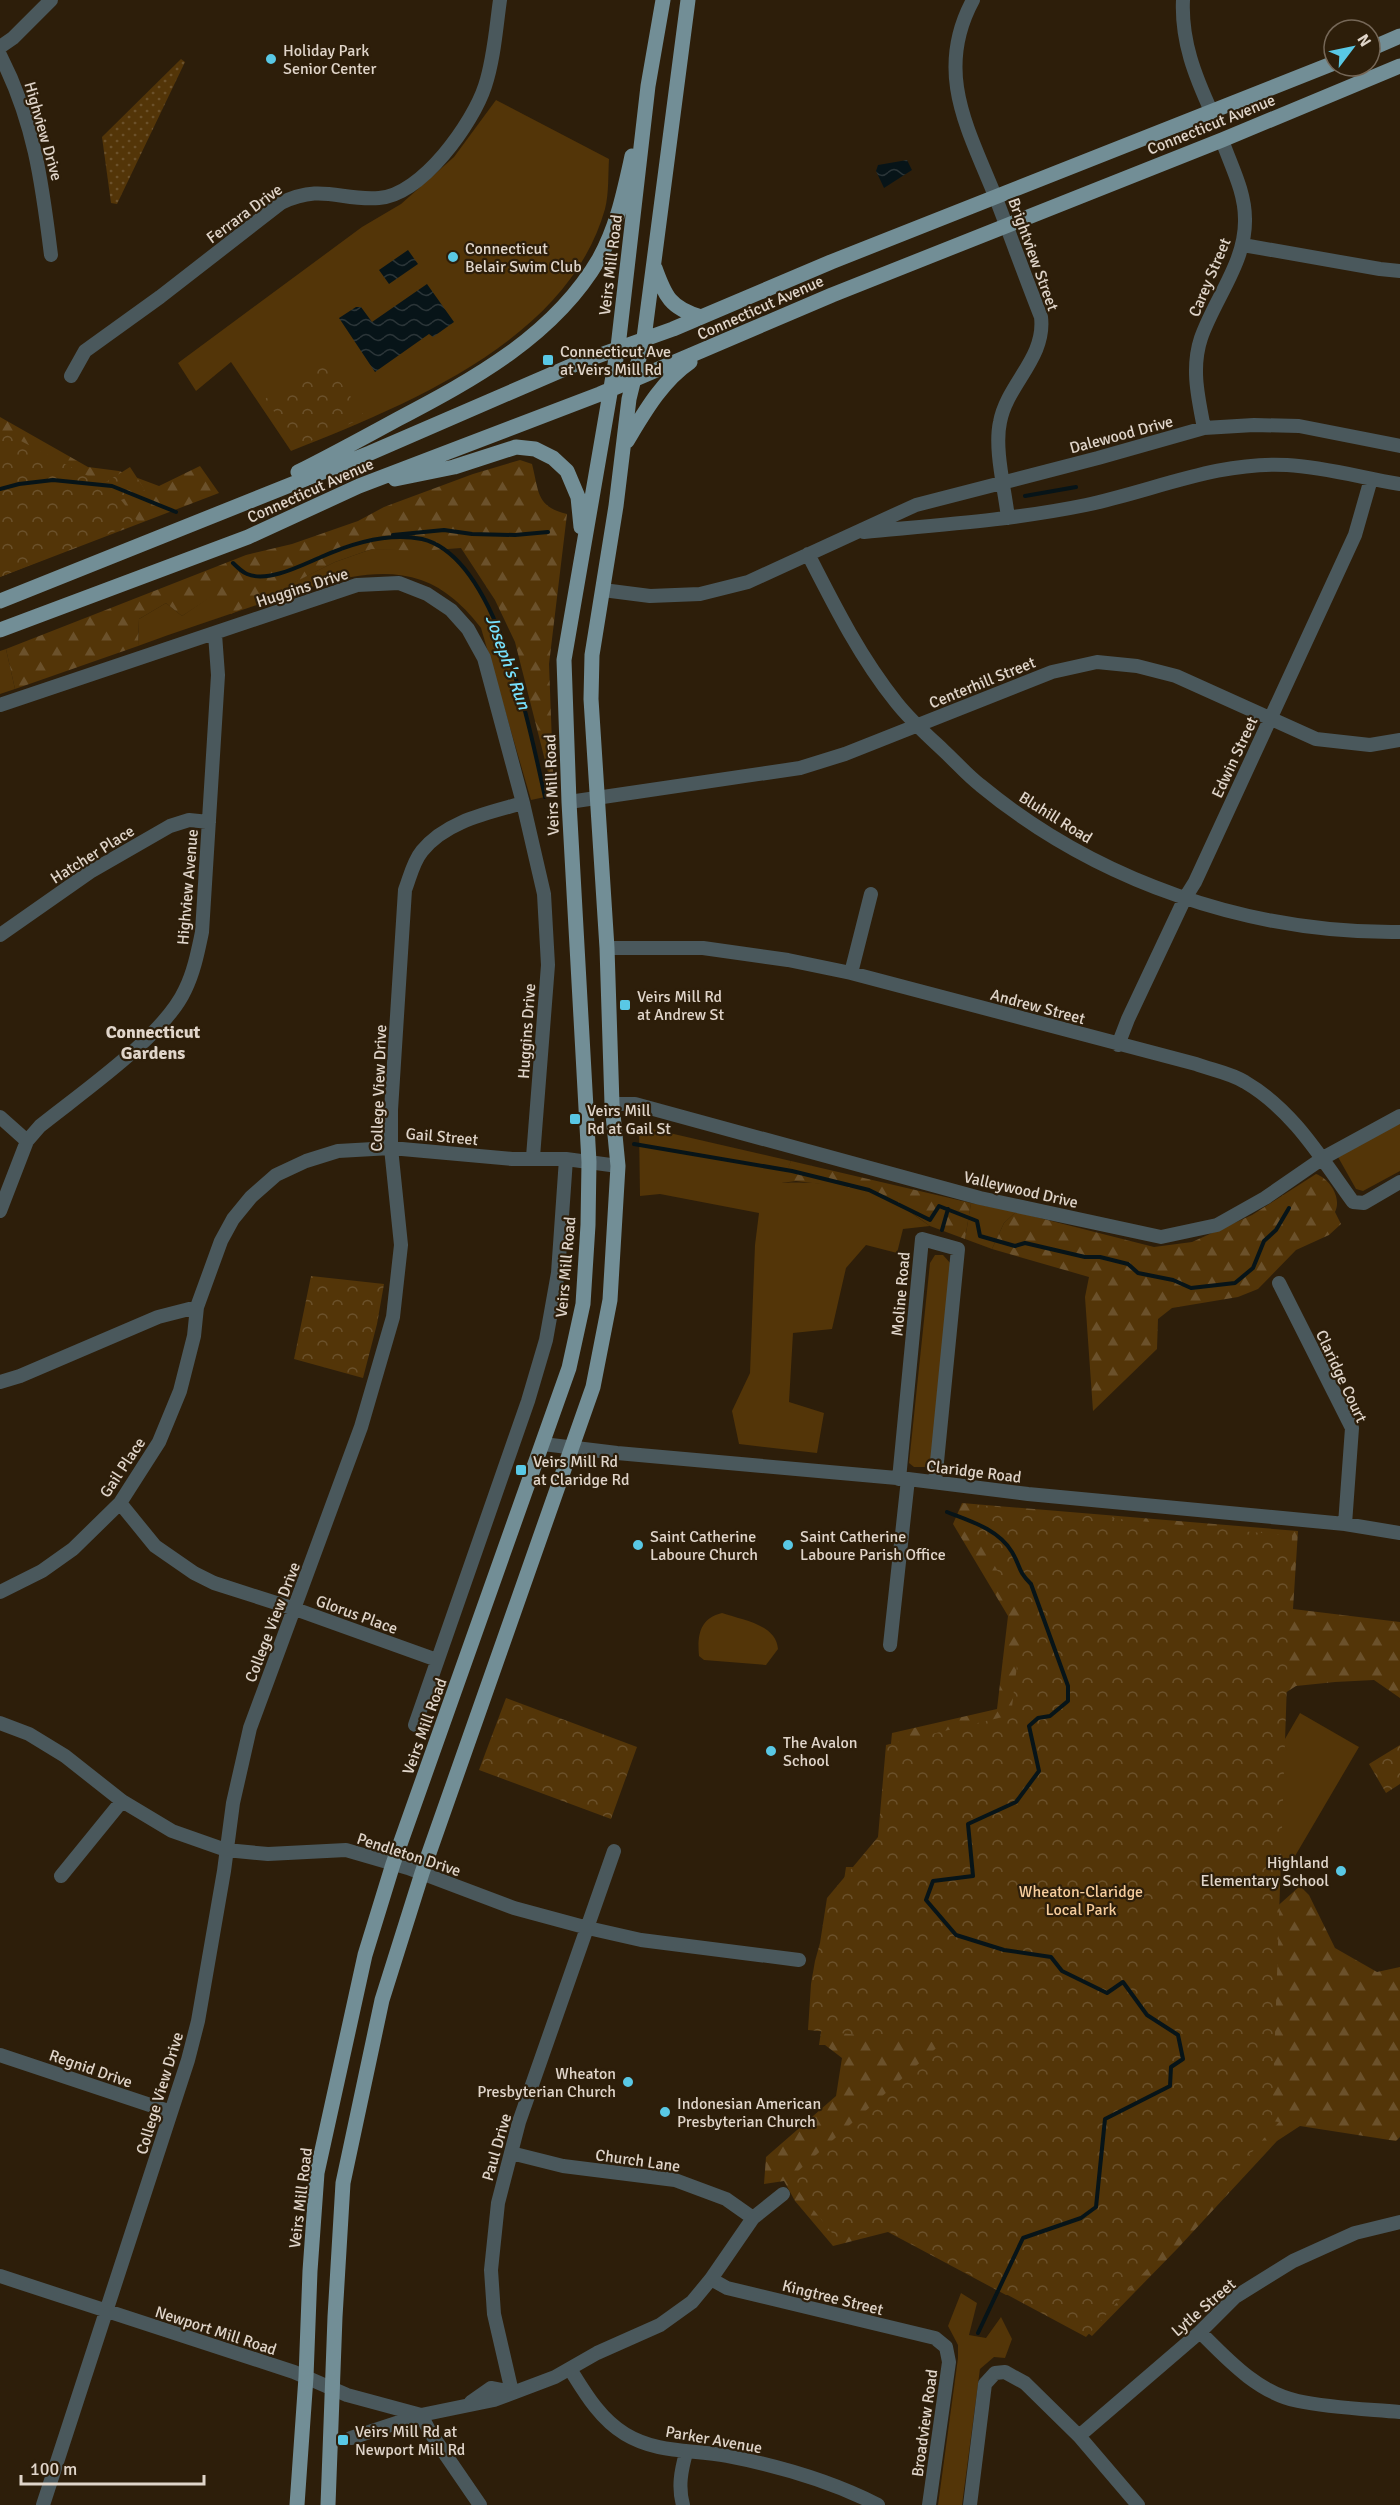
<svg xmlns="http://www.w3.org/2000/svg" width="1400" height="2505" font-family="Signika,sans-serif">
<defs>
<pattern id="forest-firs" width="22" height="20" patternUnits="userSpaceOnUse" patternTransform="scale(1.5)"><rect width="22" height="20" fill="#533508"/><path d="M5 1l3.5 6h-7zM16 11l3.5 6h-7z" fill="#6b512b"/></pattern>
<pattern id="park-crowns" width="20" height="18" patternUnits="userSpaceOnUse" patternTransform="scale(1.5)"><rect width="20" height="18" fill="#533508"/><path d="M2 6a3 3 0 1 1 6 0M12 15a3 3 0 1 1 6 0" fill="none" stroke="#6b512b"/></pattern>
<pattern id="garden-dots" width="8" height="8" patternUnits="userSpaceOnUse" patternTransform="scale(1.5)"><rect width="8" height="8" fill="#533508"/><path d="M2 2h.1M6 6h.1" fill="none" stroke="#6b512b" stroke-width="1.8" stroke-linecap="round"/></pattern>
<pattern id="water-waves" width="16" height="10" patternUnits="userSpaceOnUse" patternTransform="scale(1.5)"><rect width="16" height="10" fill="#071418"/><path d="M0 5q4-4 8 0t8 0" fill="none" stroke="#2b3538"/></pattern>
</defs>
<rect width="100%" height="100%" fill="#2d1e0a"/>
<path fill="#533508" d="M496 100 609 159C608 175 609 194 605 209 568 341 406 405 291 451L231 362 196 391 178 363 362 227 401 204 454 157Z
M372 549 446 550C511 613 526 711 545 797L531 800 481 628C466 608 445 588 421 580 369 562 309 589 260 604 219 618 179 631 138 646L139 619 166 603 182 616 214 594 286 586 335 562Z
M6 649 15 689 0 694V651Z
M1400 1123V1171L1363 1191 1356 1189 1338 1157Z
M639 1126 791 1161 782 1183C800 1181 853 1185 870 1190 892 1197 911 1213 930 1226L903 1229 897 1253 866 1245 846 1268 832 1329 793 1333 789 1402 824 1413 817 1453 739 1444 732 1411 750 1373 755 1245 759 1213 660 1194 640 1196Z
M971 1203 1016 1212 1004 1223 992 1249 965 1239Z
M935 1255H943L952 1265 930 1467H914L909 1463 930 1263Z
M722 1613C742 1620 776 1624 778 1649L766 1665 704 1660 699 1656C697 1635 700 1618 722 1613Z
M1300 1713 1359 1747 1288 1868 1230 1834Z
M961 2293 977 2303 969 2335 986 2338 1001 2317 1012 2339 1005 2358 994 2357 980 2369 962 2505H938L958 2358V2345L948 2326Z"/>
<path fill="url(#forest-firs)" d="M0 417 88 467 119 471 159 486 200 466 219 493 0 577Z
M520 460 532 464C539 491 536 507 567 514L549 664 554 796 515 642 495 600 461 548 421 551 372 549 335 562 231 614 214 595 182 616 166 603 139 619 138 646 15 689 6 649 246 555 292 544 358 521 384 507 473 474Z
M791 1161 971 1203 965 1239 930 1226 905 1208 869 1190 796 1181 781 1183Z
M1316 1174C1330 1179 1342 1198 1335 1212L1341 1224 1329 1235 1296 1250 1258 1289 1238 1297 1172 1308 1158 1319 1157 1349 1093 1411 1085 1297 1089 1277 992 1249 1004 1223 1016 1212 1154 1247 1192 1242 1252 1215Z
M962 1503 1298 1531 1293 1609 1400 1622V1698L1374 1680 1335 1682 1296 1686 1257 1711 1262 1920 1300 1886 1309 1895 1335 1948 1377 1972 1400 1967V2137L1396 2141 1300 2126 1277 2141 1177 2249 1092 2336 1032 2293 1006 2295 888 2232 833 2246 795 2201 784 2181 764 2184 766 2157 836 2096 842 2058 825 2045H819L846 1867H874L882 1839 892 1733 997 1709 1008 1616 953 1524Z"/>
<path fill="url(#park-crowns)" d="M324 359 365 417 299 446 265 399Z
M0 430 103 484 130 467 145 490 121 500 138 522 0 577Z
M311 1276 384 1284 377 1324 363 1378 294 1359Z
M977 1505 1292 1536 1272 2121 1279 2122 1086 2337 888 2231 836 2238 789 2179 942 2043 808 2030 811 1984 815 1961 820 1943 827 1898 878 1837 886 1745 1011 1715 1023 1615 973 1528Z
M506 1698 637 1747 611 1819 479 1770Z
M1400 1745V1784L1386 1793 1369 1764Z"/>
<path fill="url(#garden-dots)" d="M181 59 185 62 117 204 111 203 102 137Z"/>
<path fill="url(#water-waves)" d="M907 160 912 170 884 188 876 171 878 165Z
M408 250 418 264 389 284 379 270Z
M427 284 454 322 433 337 429 334 375 372 339 318 356 307H361L372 322Z"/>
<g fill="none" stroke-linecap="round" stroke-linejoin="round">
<path stroke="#071418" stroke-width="4" d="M0 489 19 484 53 480 112 486 176 512
M1025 496 1076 487
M393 535 444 530 472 534 515 535 548 532
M233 563C237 567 242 572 247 574 268 583 302 565 321 557 352 543 388 532 422 539 498 557 530 731 545 797
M634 1144 792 1171 869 1190 930 1220 939 1206 977 1221 980 1236 1015 1246 1025 1243 1085 1257H1100L1128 1264 1138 1273 1173 1280 1191 1288 1235 1283 1253 1268 1264 1241 1276 1230 1289 1208
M942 1230 948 1209
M947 1512C970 1521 998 1529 1012 1552 1021 1567 1017 1570 1031 1584L1068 1686V1701L1050 1716 1038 1718 1029 1726 1039 1771 1016 1802 968 1824 973 1876 933 1881 926 1900 956 1935 1004 1950 1051 1957 1062 1971 1107 1993 1123 1982 1147 2015 1178 2035 1183 2059 1171 2067 1170 2086 1105 2119 1096 2207 1081 2218 1023 2238 978 2333"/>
<path stroke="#4a585c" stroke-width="14" d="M973 0C933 74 970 132 997 201 1012 240 1026 279 1041 317 1046 358 1007 384 1000 422 994 449 1005 490 1008 518
M1183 0C1181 41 1195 76 1212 113
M0 47 13 38 51 0
M0 55C34 121 42 182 51 255
M1243 245 1380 269 1400 271
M71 376 85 351 160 297 281 203C322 183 340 201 379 198 422 195 473 123 485 86 494 59 496 28 500 0
M1204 428C1198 397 1191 368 1201 338 1215 298 1246 262 1245 219 1245 191 1231 166 1222 140
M864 532C938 525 1013 520 1086 505 1153 491 1218 461 1287 465 1325 467 1363 478 1400 484
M808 554C834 605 860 657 896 702 910 720 927 735 944 751 956 762 967 775 980 785 1096 881 1249 934 1400 932
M603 590 650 596 700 594 748 582 916 505 1098 458 1204 428 1254 425 1299 426 1400 446
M0 705 357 585 399 583 427 594 451 610 468 629 484 658 523 803 544 894 548 965 533 1157
M569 802 800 768 845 754 1052 672 1097 662 1137 666 1176 676 1316 739 1370 745 1400 740
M0 935 90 872 170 826 189 820 209 822
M607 948H703L788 960 851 973 1196 1064C1212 1070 1231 1073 1245 1082 1293 1110 1321 1158 1353 1202L1364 1203 1400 1182
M851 973 871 894
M1118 1045 1128 1019 1185 898 1195 882 1355 535 1371 479
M612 1104H635L980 1198 1161 1237 1217 1225 1265 1198 1323 1158 1400 1116
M0 1117 27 1141
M0 1211 27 1141 40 1126C81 1093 164 1036 185 990 194 972 198 951 202 932L218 675 215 634
M1279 1283 1352 1428 1345 1524
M0 1382 20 1376 158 1317 197 1307
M543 1444 617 1453 908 1479 1028 1494 1345 1524 1400 1533
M899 1479 922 1239 958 1249 935 1482
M120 1503 155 1546 194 1573 214 1583 295 1609 437 1660
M0 1592 42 1571 73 1549 120 1503 159 1442 180 1391 194 1336 197 1307 221 1241 233 1219 251 1197 276 1175 306 1161 338 1151 391 1148 512 1159H566L618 1166
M890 1645 908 1479
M0 1723 29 1734 65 1756 122 1801 172 1831 226 1850 268 1854 346 1850 408 1868 514 1908 588 1928 641 1940 799 1960
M415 1725 528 1401 546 1340 558 1273 566 1159
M61 1876 122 1801
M0 2055 171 2112
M511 2153 563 2166 675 2180 726 2199 753 2218
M0 2276 294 2372 347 2395 421 2415
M711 2279 727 2288 935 2338 946 2347 949 2362 929 2505
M1200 2332C1227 2359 1258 2393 1298 2401 1331 2408 1366 2409 1400 2412
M570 2369C585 2393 600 2419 625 2434 658 2454 692 2449 727 2456 779 2466 831 2481 878 2505
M512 2392 494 2314 491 2270 498 2203 519 2122 614 1851
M471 2402 491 2388 512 2392
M421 2415 430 2432 480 2505
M1079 2436 1200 2332 1235 2297 1293 2261 1355 2233 1400 2222
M351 2438 421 2415 494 2400 555 2377 597 2353 660 2325 692 2302 711 2279 753 2218 783 2194
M43 2505 188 2060 198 2021 224 1871 233 1803 250 1728 361 1427 393 1317 401 1245 391 1148V1110L405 890C410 877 413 862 422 851 446 821 488 813 523 803
M683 2505C678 2487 681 2471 686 2453
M970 2505 985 2384 995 2373 1005 2372 1025 2383 1079 2436 1138 2505"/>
<path stroke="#728e96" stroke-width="15" d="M1370 49 1400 36
M655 268C665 296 670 308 701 317
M627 441C644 413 662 381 690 362
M298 472C332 455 365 437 398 419 474 379 554 336 599 259 617 227 624 192 632 156
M395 479 454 467 516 447 535 449 553 458 567 471 578 497 581 527
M0 601 370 453 578 363 673 329 831 262 1334 63
M0 630 248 537 359 486 600 394 832 295 1222 140 1400 66
M297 2505 306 2377 310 2271 317 2173 365 1955 393 1864 569 1368 583 1304 588 1225 589 1162 569 802 564 660 618 347 648 86 663 0
M328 2505 335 2317 343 2183 382 2000 422 1873 593 1387 610 1300 618 1166 612 1104 607 948 591 699 592 655 616 506 629 399 644 338 688 0"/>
</g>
<g fill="#59c8e5" stroke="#2d1e0a" stroke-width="2">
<circle cx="271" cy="59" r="6"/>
<circle cx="453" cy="257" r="6"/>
<rect x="542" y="354" width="12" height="12" rx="3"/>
<rect x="619" y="999" width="12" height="12" rx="3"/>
<rect x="569" y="1113" width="12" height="12" rx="3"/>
<rect x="515" y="1464" width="12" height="12" rx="3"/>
<circle cx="638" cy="1545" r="6"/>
<circle cx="788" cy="1545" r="6"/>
<circle cx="771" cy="1751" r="6"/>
<circle cx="1341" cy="1871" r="6"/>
<circle cx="628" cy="2082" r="6"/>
<circle cx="665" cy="2112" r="6"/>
<rect x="337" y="2434" width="12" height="12" rx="3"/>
</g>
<g text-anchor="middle" stroke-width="4.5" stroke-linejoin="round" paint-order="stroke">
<g font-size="16" fill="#e0d5ca" stroke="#2d1e0a" text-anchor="start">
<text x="283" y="56">Holiday Park<tspan x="283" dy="18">Senior Center</tspan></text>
<text x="465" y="254">Connecticut<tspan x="465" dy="18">Belair Swim Club</tspan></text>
<text x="560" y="357">Connecticut Ave<tspan x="560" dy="18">at Veirs Mill Rd</tspan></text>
<text x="637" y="1002">Veirs Mill Rd<tspan x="637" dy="18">at Andrew St</tspan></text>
<text x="587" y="1116">Veirs Mill<tspan x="587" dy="18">Rd at Gail St</tspan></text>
<text x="533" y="1467">Veirs Mill Rd<tspan x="533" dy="18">at Claridge Rd</tspan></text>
<text x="650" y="1542">Saint Catherine<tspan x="650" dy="18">Laboure Church</tspan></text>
<text x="800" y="1542">Saint Catherine<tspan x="800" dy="18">Laboure Parish Office</tspan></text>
<text x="783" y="1748">The Avalon<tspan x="783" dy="18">School</tspan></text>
<text x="1329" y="1868" text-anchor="end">Highland<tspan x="1329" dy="18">Elementary School</tspan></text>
<text x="616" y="2079" text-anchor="end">Wheaton<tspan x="616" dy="18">Presbyterian Church</tspan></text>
<text x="677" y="2109">Indonesian American<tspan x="677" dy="18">Presbyterian Church</tspan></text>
<text x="355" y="2437">Veirs Mill Rd at<tspan x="355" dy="18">Newport Mill Rd</tspan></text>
</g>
<g font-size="16" fill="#e0d5ca" stroke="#2d1e0a">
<text transform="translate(1211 124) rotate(-22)" y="6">Connecticut Avenue</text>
<text transform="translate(44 131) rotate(74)" y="6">Highview Drive</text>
<text transform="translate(244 213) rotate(-36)" y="6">Ferrara Drive</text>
<text transform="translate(1034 254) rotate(70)" y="6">Brightview Street</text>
<text transform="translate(610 265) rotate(-83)" y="6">Veirs Mill Road</text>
<text transform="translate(1209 277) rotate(-67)" y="6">Carey Street</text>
<text transform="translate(760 307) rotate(-24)" y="6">Connecticut Avenue</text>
<text transform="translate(1121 434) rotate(-15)" y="6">Dalewood Drive</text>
<text transform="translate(310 490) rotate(-24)" y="6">Connecticut Avenue</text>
<text transform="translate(302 587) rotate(-18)" y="6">Huggins Drive</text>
<text transform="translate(982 682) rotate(-22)" y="6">Centerhill Street</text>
<text transform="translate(1234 757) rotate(-65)" y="6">Edwin Street</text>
<text transform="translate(551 785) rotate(-92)" y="6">Veirs Mill Road</text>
<text transform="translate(1056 817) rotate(32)" y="6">Bluhill Road</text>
<text transform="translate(92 854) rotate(-32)" y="6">Hatcher Place</text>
<text transform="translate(187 887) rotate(-85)" y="6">Highview Avenue</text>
<text transform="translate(1038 1006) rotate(15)" y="6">Andrew Street</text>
<text transform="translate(526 1031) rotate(-86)" y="6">Huggins Drive</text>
<text transform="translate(378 1088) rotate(-88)" y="6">College View Drive</text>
<text transform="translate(442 1136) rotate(5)" y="6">Gail Street</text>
<text transform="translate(1021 1189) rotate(13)" y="6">Valleywood Drive</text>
<text transform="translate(565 1267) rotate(-85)" y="6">Veirs Mill Road</text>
<text transform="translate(900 1294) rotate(-85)" y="6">Moline Road</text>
<text transform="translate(1342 1376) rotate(65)" y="6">Claridge Court</text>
<text transform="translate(122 1467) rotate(-56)" y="6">Gail Place</text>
<text transform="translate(974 1471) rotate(7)" y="6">Claridge Road</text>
<text transform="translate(357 1614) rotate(20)" y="6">Glorus Place</text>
<text transform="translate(272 1622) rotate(-69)" y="6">College View Drive</text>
<text transform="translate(424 1726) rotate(-70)" y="6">Veirs Mill Road</text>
<text transform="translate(409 1854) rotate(18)" y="6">Pendleton Drive</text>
<text transform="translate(91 2068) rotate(19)" y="6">Regnid Drive</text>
<text transform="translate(159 2093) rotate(-73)" y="6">College View Drive</text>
<text transform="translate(496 2147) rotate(-74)" y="6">Paul Drive</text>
<text transform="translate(638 2160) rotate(8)" y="6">Church Lane</text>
<text transform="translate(300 2198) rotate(-83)" y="6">Veirs Mill Road</text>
<text transform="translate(833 2297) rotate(14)" y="6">Kingtree Street</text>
<text transform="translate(1203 2307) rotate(-41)" y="6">Lytle Street</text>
<text transform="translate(216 2330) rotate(18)" y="6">Newport Mill Road</text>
<text transform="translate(924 2423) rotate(-82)" y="6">Broadview Road</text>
<text transform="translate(714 2439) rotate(10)" y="6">Parker Avenue</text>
</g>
<g font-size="16" fill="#f7cd9d" stroke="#2d1e0a">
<text x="1081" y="1897">Wheaton-Claridge<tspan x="1081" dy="18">Local Park</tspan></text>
</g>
<g font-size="18" font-style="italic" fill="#77e1fe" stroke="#2d1e0a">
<text transform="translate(508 662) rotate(70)" y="6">Joseph's Run</text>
</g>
<g font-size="18" font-weight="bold" fill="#e0d5ca" stroke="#2d1e0a">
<text x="153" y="1038">Connecticut<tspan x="153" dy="21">Gardens</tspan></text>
</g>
</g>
<g transform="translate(1352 48) rotate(58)"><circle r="28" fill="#2d1e0a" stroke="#756757" stroke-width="1.5"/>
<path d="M0-4.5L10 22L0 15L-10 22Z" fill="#59c8e5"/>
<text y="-9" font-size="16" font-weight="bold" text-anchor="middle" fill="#e0d5ca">N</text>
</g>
<path d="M21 2475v9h183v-9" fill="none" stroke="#e0d5ca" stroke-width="3"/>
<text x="30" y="2475" font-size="18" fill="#e0d5ca" stroke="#2d1e0a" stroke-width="4.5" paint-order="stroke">100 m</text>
</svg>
